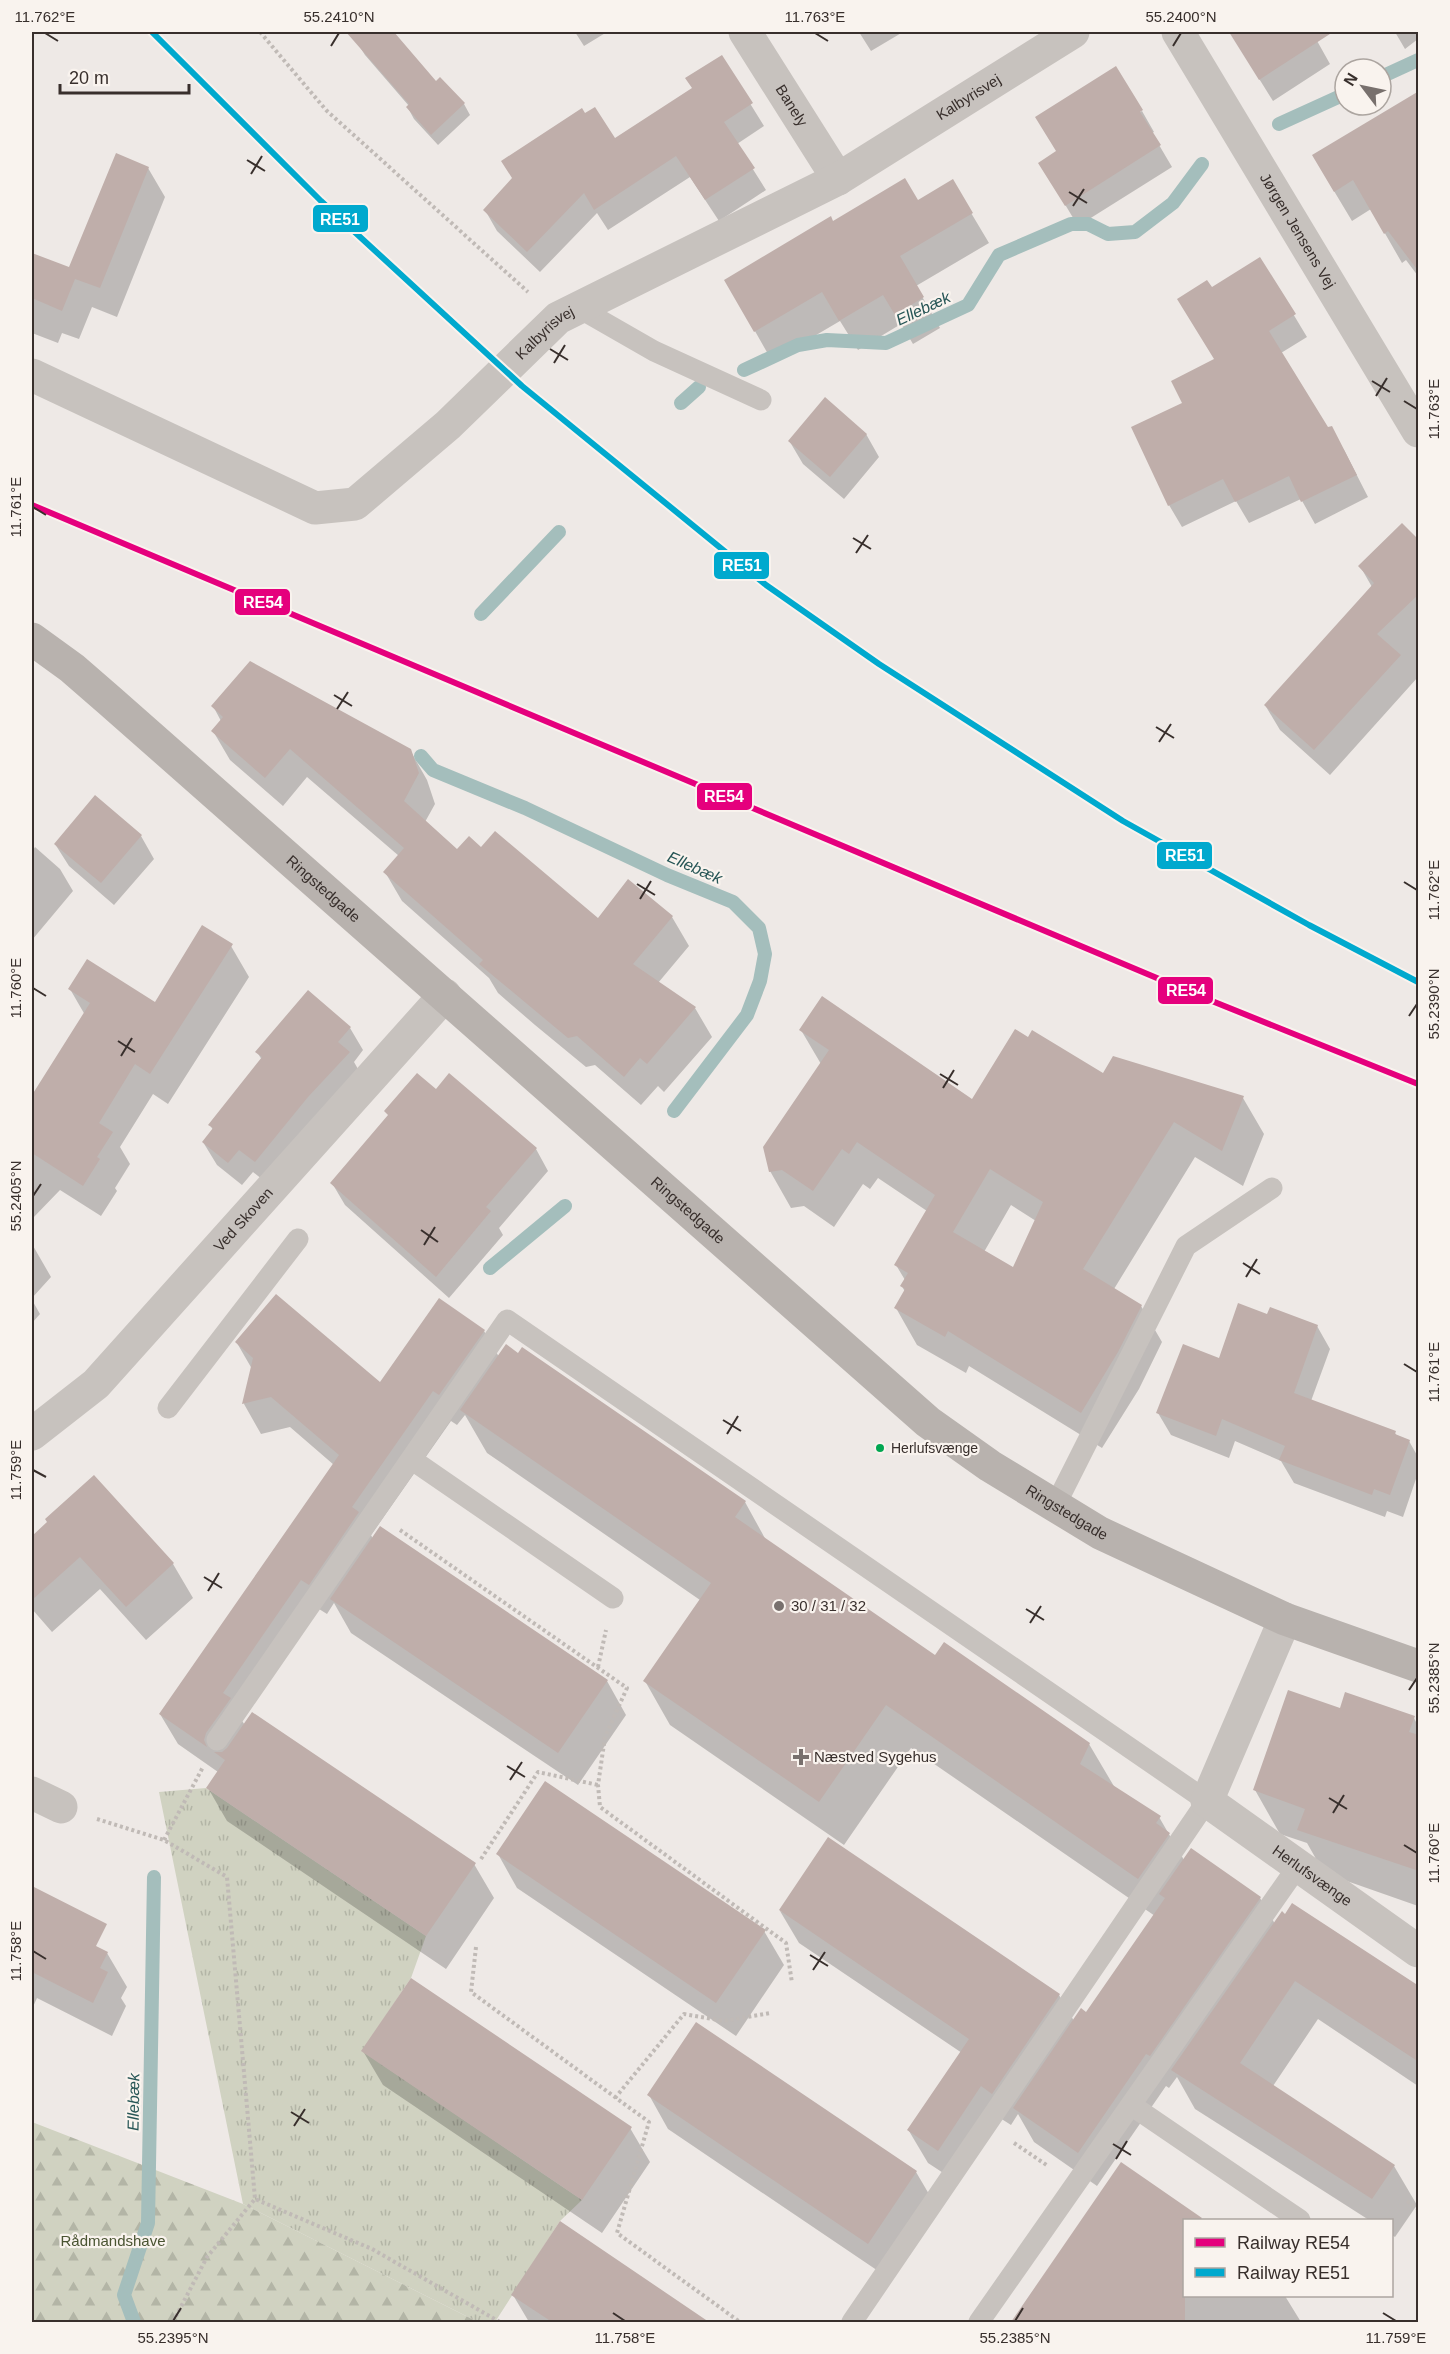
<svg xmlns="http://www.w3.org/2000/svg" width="1450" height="2354" font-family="Helvetica,sans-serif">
<defs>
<pattern id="grass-tufts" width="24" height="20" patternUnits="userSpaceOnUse" patternTransform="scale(1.5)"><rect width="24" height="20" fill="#d0d2c1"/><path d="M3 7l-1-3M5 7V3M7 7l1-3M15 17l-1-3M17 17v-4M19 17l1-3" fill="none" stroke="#b3b5a6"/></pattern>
<pattern id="forest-firs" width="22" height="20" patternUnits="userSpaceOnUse" patternTransform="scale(1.5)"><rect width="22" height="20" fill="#d0d2c1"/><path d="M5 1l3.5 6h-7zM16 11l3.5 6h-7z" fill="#b3b5a6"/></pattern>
</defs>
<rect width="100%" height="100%" fill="#eee9e6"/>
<path fill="url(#grass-tufts)" d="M206 1788 426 1936 411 1978 362 2051 582 2200 560 2221 495 2322H478L243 2204 159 1792Z"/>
<path fill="url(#forest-firs)" d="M32 2122 243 2204 478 2322H32Z"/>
<path fill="#0003" fill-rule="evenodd" d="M373 32H392L436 83 440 79 464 104 470 115 438 145 414 119 408 108 409 106 365 55 358 44Z
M575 32H607L584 46Z
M859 32H903L871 51Z
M1230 32H1329L1316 39 1330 64 1273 101Z
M1395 32H1418V39L1405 49Z
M725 63 764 126 737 144 766 190 719 221 690 177 608 230 597 213 540 272 497 231 485 210 614 140 693 89Z
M1418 93V276L1406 260 1402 263 1371 209 1352 221 1331 186Z
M1142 111 1154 132 1152 133 1172 167 1078 226 1040 163Z
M148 168 165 197 117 317 92 307 79 339 62 333 58 343 32 333V254L70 269Z
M952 181 989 243 916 286 940 328 913 344 901 324 858 350 840 321 772 361 726 280 833 223 917 202Z
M1260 259 1307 337 1281 353 1328 429 1344 450 1368 497 1315 524 1301 499 1249 523 1236 501 1182 527 1169 505 1184 404 1216 360 1211 289Z
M866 434 879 457 844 499 803 464 790 442Z
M1418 542V677L1330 775 1280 730 1265 705 1372 587 1360 566Z
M213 706 410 750 427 780 435 804 425 822 457 851 481 849 598 920 672 917 689 946 658 983 695 1008 712 1037 664 1092 658 1086 641 1105 595 1065 586 1067 535 1025 498 993 489 978 402 901 385 872 399 856 307 777 283 806 230 760 213 731 221 721Z
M141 836 154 859 114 905 69 866 55 844Z
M35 847 60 869 73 891 32 940V852Z
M231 946 249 977 168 1104 153 1094 120 1147 130 1164 115 1188 117 1191 101 1216 60 1190 32 1219V1098L85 1015 70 989 156 1004Z
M350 1028 363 1050 354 1062 362 1076 268 1184 253 1172 242 1185 217 1165 203 1142 213 1130 210 1125 262 1060 257 1052Z
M801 1030 972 1101 1104 1075 1114 1058 1243 1098 1264 1134 1243 1186 1195 1157 1114 1289 1141 1306 1162 1342 1139 1389 1102 1448 969 1366 966 1373 917 1345 896 1308 905 1292 902 1286 905 1280 896 1265 927 1211 878 1178 870 1189 863 1184 834 1227 804 1206 791 1208 770 1171 821 1064ZM1011 1205 1036 1221 1013 1269 984 1252Z
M436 1092 536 1149 548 1171 499 1228 503 1235 449 1298 345 1205 332 1183Z
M32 1244 51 1277 32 1298Z
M32 1300 40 1314 32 1323Z
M1268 1316 1317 1326 1330 1349 1311 1401 1395 1433 1397 1436 1409 1441 1418 1457V1473L1403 1517 1387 1511 1385 1517 1294 1483 1281 1461 1235 1441 1229 1458 1171 1435 1158 1413Z
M484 1331 499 1357 745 1502 767 1542 935 1657 1089 1744 1115 1788 1159 1817 1184 1860 1260 1898 1275 1924 1418 1988V2086L1318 2019 1273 2086 1394 2166 1417 2205 1395 2237 1392 2235V2220H1369L1195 2109 1177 2077 1169 2088 1166 2086 1097 2186 1034 2142 1018 2114 1011 2125 1000 2118 957 2182 928 2163 909 2131 962 2053 799 1943 780 1911 1059 1995 1074 2021 1087 2014 1155 1916 911 1748 844 1845 670 1725 645 1681 700 1600 487 1453 465 1415 457 1425 451 1421 371 1535 373 1539 607 1681 626 1715 578 1785 351 1633 334 1603 327 1614 319 1609 242 1721 245 1725 474 1864 494 1898 446 1969 227 1821 208 1788 218 1772 178 1744 160 1714 334 1465 290 1427 261 1434 244 1404 252 1369 237 1343 381 1384Z
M94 1477 173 1564 193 1598 146 1640 100 1589 52 1632 32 1609V1538Z
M1341 1710 1414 1718 1418 1726V1906L1324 1873 1307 1843 1280 1834 1255 1790Z
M498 1854 764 1931 784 1965 736 2036 517 1888Z
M32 1915 107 1953 127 1987 121 1998 126 2006 112 2036 37 1998 32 2009Z
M697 2024 916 2172 936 2206 887 2277 668 2129 649 2095Z
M363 2051 630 2128 650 2162 602 2233 383 2085Z
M1121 2164 1202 2220H1184V2296H1285L1301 2322H1013Z
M560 2224 707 2322H529L513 2295Z"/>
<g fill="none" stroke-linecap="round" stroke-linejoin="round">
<path stroke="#a4bebc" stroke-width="14" d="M1381 77 1418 60
M1279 124 1345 94
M744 370 798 345 827 340 886 343 968 305 999 255 1071 224H1088L1108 234 1135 232 1173 203 1202 164
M681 403 699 387
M481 614 559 532
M421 756 433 770 525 808 667 875 733 902 759 928 765 954 760 981 747 1015 674 1111
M490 1268 565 1206
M134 2322 124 2295 148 2223 154 1877"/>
</g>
<path fill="#bfaeaa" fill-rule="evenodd" d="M346 32H394L436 81 440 77 465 103 431 135 406 107 409 104Z
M1229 32H1333L1259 80Z
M722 55 753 103 724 122 755 168 705 200 676 156 594 210 584 193 527 252 483 210 512 178 501 161 582 108 585 113 595 107 615 138 692 88 685 78Z
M1116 66 1143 110 1140 112 1161 145 1065 206 1038 163 1056 151 1035 117Z
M1419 91V272L1388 231 1384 234 1353 180 1334 192 1312 155Z
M116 153 149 167 100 288 75 279 62 311 32 298V253L69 267Z
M905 178 918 200 953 179 973 213 900 256 924 297 895 315 883 295 839 321 822 292 754 332 724 280 831 216 833 221Z
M1260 257 1296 314 1269 331 1328 427 1332 426 1357 475 1301 502 1289 476 1235 502 1223 479 1168 506 1131 427 1182 403 1171 381 1214 359 1177 299 1207 280 1212 287Z
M825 397 867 434 830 477 788 441Z
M1402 523 1419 540V594L1377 634 1401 655 1314 750 1264 705 1374 583 1358 566Z
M250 661 411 749 419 773 404 801 457 849 469 836 481 847 495 831 598 918 628 879 673 916 633 964 696 1007 647 1064 640 1058 624 1077 577 1036 568 1038 479 964 483 960 383 872 404 848 290 749 265 778 211 731 223 717 211 706Z
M95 795 142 835 101 883 54 844Z
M202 925 233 944 150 1074 135 1064 99 1123 113 1132 97 1157 100 1159 83 1186 32 1153V1095L90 1003 68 989 87 959 155 1002Z
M308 990 351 1027 338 1042 350 1052 308 1097 255 1162 239 1150 228 1163 202 1142 213 1128 208 1125 262 1057 255 1052Z
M822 996 972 1099 1015 1029 1028 1037 1032 1030 1103 1073 1113 1056 1244 1096 1222 1151 1174 1122 1083 1269 1142 1305 1118 1352 1081 1413 948 1331 945 1337 894 1308 905 1289 900 1286 908 1273 894 1265 935 1195 857 1142 849 1154 842 1149 813 1191 782 1170 769 1172 763 1147 829 1050 799 1030ZM990 1169 1043 1202 1013 1267 953 1232Z
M417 1073 436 1089 449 1073 537 1148 486 1207 491 1211 436 1277 330 1183 388 1115 384 1111Z
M276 1294 380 1382 439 1298 485 1330 439 1395 433 1391 352 1507 359 1512 309 1585 301 1580 223 1693 231 1698 206 1733 204 1740 207 1747 159 1714 339 1455 271 1397 242 1404 253 1358 235 1342Z
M1238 1303 1267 1314 1270 1307 1318 1325 1294 1393 1396 1431 1395 1434 1410 1440 1390 1495 1374 1489 1372 1495 1279 1460 1285 1446 1222 1419 1216 1436 1156 1413 1183 1344 1219 1358Z
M506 1344 518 1353 522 1347 746 1501 735 1517 935 1655 944 1642 1090 1743 1080 1764 1161 1816 1156 1823 1170 1833 1138 1879 886 1705 819 1802 643 1681 711 1583 460 1410Z
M94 1475 174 1563 126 1607 80 1557 32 1600V1536L47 1522 45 1519Z
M380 1526 608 1680 558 1753 330 1599Z
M1288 1690 1340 1708 1345 1692 1415 1716 1409 1732 1419 1735V1871L1297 1830 1305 1809 1253 1790Z
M252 1712 476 1863 426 1936 206 1788 225 1760 214 1752H222L227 1748Z
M545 1781 766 1930 716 2003 496 1854Z
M828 1837 1060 1994 992 2094 981 2086 938 2151 907 2130 969 2039 779 1910Z
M1191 1848 1261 1897 1150 2056 1146 2054 1078 2153 1013 2108 1081 2008 1086 2012 1165 1898 1159 1894Z
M32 1886 107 1924 96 1946 108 1952 100 1968 108 1972 93 2003 32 1972Z
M1292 1903 1419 1986V2062L1295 1981 1240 2063 1395 2165 1372 2199 1171 2070 1282 1911 1285 1914Z
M411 1978 632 2127 582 2200 361 2051Z
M696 2022 917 2171 868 2244 647 2095Z
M1121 2162 1202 2218 1200 2220H1185V2322H1011Z
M560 2221 709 2322H552L511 2295Z"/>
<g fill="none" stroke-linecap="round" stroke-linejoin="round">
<path stroke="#c0bab6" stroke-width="4" stroke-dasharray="3 3" stroke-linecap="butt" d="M260 32 326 110 528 292
M400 1530 627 1688 605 1737 598 1785 600 1807 786 1943 792 1983
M598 1667 606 1630
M97 1819 164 1840 227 1877 255 2199
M164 1840 203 1767
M481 1859 538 1772 598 1785
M476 1947 471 1992 649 2122 617 2233 740 2322
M615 2098 684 2014 724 2021 770 2013
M1014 2143 1048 2166
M1407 2201 1418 2209
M173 2322 207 2257 255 2199 372 2249 500 2322"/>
<path stroke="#c7c2be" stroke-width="21" d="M579 308 654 351 761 400
M168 1408 298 1239
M411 1459 613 1598
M1055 1506 1186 1246 1272 1188
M217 1740 507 1320 1207 1801 852 2322
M1131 2105 1300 2220
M979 2322 1298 1866"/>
<g stroke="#c7c2be" stroke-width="33">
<path id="s1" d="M745 32 838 179"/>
<path id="s2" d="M1178 32 1418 431"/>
<path id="s3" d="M32 375 315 508 355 504 448 425 558 318 838 179 1073 32"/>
<path id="s4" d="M32 1434 96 1384 445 995"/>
<path id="s5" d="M1285 1619 1207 1801 1418 1951"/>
<path d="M32 1793 61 1807"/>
</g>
<path stroke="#b8b2ae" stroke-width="33" id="s6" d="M32 639 72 668 110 701 928 1422 990 1466 1100 1533 1285 1619 1418 1666"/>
<defs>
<path id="rail-1" d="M32 505 1202 997 1418 1084"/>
<path id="rail-2" d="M152 32 321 201 522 386 766 585 879 664 1123 821 1309 925 1418 982"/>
</defs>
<use href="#rail-1" stroke="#f9f3ee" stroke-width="10"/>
<use href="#rail-2" stroke="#f9f3ee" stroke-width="10"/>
<use href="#rail-1" stroke="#e5007d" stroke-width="6"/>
<use href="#rail-2" stroke="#00a9ce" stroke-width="6"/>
</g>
<path fill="none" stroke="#382f2c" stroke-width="2" d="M45 33 58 41M815 33 828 41M331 46 339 33M1173 46 1181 33M247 160 265 171M251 174 262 156M1069 192 1087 203M1073 206 1084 189M550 349 568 360M554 363 565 345M1372 381 1390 392M1376 396 1387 378M1404 401 1417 409M33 507 46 515M853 538 871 549M856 553 868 535M334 695 352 706M337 709 348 692M1156 727 1174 738M1159 742 1171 724M1404 882 1417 890M637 884 655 895M640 899 651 881M33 988 46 996M1409 1016 1417 1004M118 1041 135 1052M121 1056 132 1038M940 1074 958 1085M943 1088 954 1070M33 1196 41 1184M421 1230 438 1242M424 1245 435 1227M1243 1263 1260 1274M1246 1277 1257 1259M1404 1364 1417 1372M723 1420 741 1431M727 1434 738 1416M33 1470 46 1477M204 1577 222 1588M208 1591 219 1573M1026 1609 1044 1620M1030 1623 1041 1606M1409 1690 1417 1678M507 1766 525 1777M510 1780 522 1762M1329 1798 1347 1809M1333 1813 1344 1795M1404 1845 1417 1853M33 1951 46 1959M810 1955 828 1966M813 1970 825 1952M291 2112 309 2123M294 2126 305 2109M1113 2144 1131 2155M1116 2159 1127 2141M613 2313 625 2321M1383 2313 1396 2321M173 2321 181 2308M1015 2321 1023 2308"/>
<circle fill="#00a651" stroke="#f9f3ee" stroke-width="2" cx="880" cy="1448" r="5"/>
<g fill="#78706d" stroke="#f9f3ee" stroke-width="2">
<circle cx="779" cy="1606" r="6"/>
<path d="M798 1748h6v6h6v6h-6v6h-6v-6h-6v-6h6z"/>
</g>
<g text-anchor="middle" stroke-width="4.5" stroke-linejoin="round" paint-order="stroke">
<g font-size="14" fill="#382f2c" stroke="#f9f3ee" text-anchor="start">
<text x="891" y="1453">Herlufsvænge</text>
</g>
<g font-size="15" fill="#382f2c" stroke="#f9f3ee">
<text dy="5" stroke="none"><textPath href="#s3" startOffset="1095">Kalbyrisvej</textPath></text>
<text dy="5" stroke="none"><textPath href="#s1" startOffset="87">Banely</textPath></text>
<text dy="5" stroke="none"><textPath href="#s2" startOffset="232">Jørgen Jensens Vej</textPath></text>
<text dy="5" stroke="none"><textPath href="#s3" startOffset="609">Kalbyrisvej</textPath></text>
<text dy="5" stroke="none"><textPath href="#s6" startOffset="384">Ringstedgade</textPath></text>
<text dy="5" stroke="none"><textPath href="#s6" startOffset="870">Ringstedgade</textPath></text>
<text dy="5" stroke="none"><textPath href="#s4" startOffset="302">Ved Skoven</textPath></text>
<text dy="5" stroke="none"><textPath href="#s6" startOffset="1356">Ringstedgade</textPath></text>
<text dy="5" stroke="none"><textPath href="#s5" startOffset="327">Herlufsvænge</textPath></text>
</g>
<g font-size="15" fill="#382f2c" stroke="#f9f3ee" text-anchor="start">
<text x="791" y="1611">30 / 31 / 32</text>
<text x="814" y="1762">Næstved Sygehus</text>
</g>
<g font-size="15" fill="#4a5432" stroke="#f9f3ee">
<text x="113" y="2246">Rådmandshave</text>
</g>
<g font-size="16" font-style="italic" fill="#265555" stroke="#f9f3ee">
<text transform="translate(923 308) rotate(-25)" y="6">Ellebæk</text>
<text transform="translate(695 867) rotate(24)" y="6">Ellebæk</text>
<text transform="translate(133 2102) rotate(-89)" y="6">Ellebæk</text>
</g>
</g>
<g stroke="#f9f3ee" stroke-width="2">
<rect x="312" y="204" width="57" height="29" rx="6" fill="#00a9ce"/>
<rect x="713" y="551" width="57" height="29" rx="6" fill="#00a9ce"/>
<rect x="234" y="588" width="57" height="28" rx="6" fill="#e5007d"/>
<rect x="696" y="782" width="57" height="29" rx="6" fill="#e5007d"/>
<rect x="1156" y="841" width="57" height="29" rx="6" fill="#00a9ce"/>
<rect x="1157" y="976" width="57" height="29" rx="6" fill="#e5007d"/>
</g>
<g font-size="16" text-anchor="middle" font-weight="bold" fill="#fff">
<text x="340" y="225">RE51</text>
<text x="742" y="571">RE51</text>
<text x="263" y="608">RE54</text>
<text x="724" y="802">RE54</text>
<text x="1185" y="861">RE51</text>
<text x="1186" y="996">RE54</text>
</g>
<rect width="1450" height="2354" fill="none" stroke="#f9f3ee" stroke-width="66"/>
<rect x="1183" y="2219" width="210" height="78" fill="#f9f3ee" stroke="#aca5a0" stroke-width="1.5"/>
<rect x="1195" y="2238" width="30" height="9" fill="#e5007d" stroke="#aca5a0" stroke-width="1.5"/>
<text x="1237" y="2249" font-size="18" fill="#382f2c">Railway RE54</text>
<rect x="1195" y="2268" width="30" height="9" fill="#00a9ce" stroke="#aca5a0" stroke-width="1.5"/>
<text x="1237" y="2279" font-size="18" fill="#382f2c">Railway RE51</text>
<g transform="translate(1363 87) rotate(302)"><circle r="28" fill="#f9f3ee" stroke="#aca5a0" stroke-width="1.5"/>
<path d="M0-4.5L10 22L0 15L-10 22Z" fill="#78706d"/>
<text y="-9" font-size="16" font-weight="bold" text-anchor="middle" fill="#382f2c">N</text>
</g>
<path d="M60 84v9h129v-9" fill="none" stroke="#382f2c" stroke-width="3"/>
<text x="69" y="84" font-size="18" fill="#382f2c" stroke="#f9f3ee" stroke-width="4.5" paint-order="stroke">20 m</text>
<rect x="33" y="33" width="1384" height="2288" fill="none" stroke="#382f2c" stroke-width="2"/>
<g font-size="15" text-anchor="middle" fill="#382f2c">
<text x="45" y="22">11.762°E</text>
<text x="339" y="22">55.2410°N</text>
<text x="815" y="22">11.763°E</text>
<text x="1181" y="22">55.2400°N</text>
<text transform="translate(1434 409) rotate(-90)" y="5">11.763°E</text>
<text transform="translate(16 507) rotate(-90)" y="5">11.761°E</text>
<text transform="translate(1434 890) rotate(-90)" y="5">11.762°E</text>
<text transform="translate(16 988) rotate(-90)" y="5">11.760°E</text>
<text transform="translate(1434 1004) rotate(-90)" y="5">55.2390°N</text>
<text transform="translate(16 1196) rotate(-90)" y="5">55.2405°N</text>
<text transform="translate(1434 1372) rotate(-90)" y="5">11.761°E</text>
<text transform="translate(16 1470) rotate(-90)" y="5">11.759°E</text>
<text transform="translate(1434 1678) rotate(-90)" y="5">55.2385°N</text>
<text transform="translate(1434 1853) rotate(-90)" y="5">11.760°E</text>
<text transform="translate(16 1951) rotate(-90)" y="5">11.758°E</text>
<text x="173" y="2343">55.2395°N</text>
<text x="625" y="2343">11.758°E</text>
<text x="1015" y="2343">55.2385°N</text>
<text x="1396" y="2343">11.759°E</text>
</g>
</svg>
